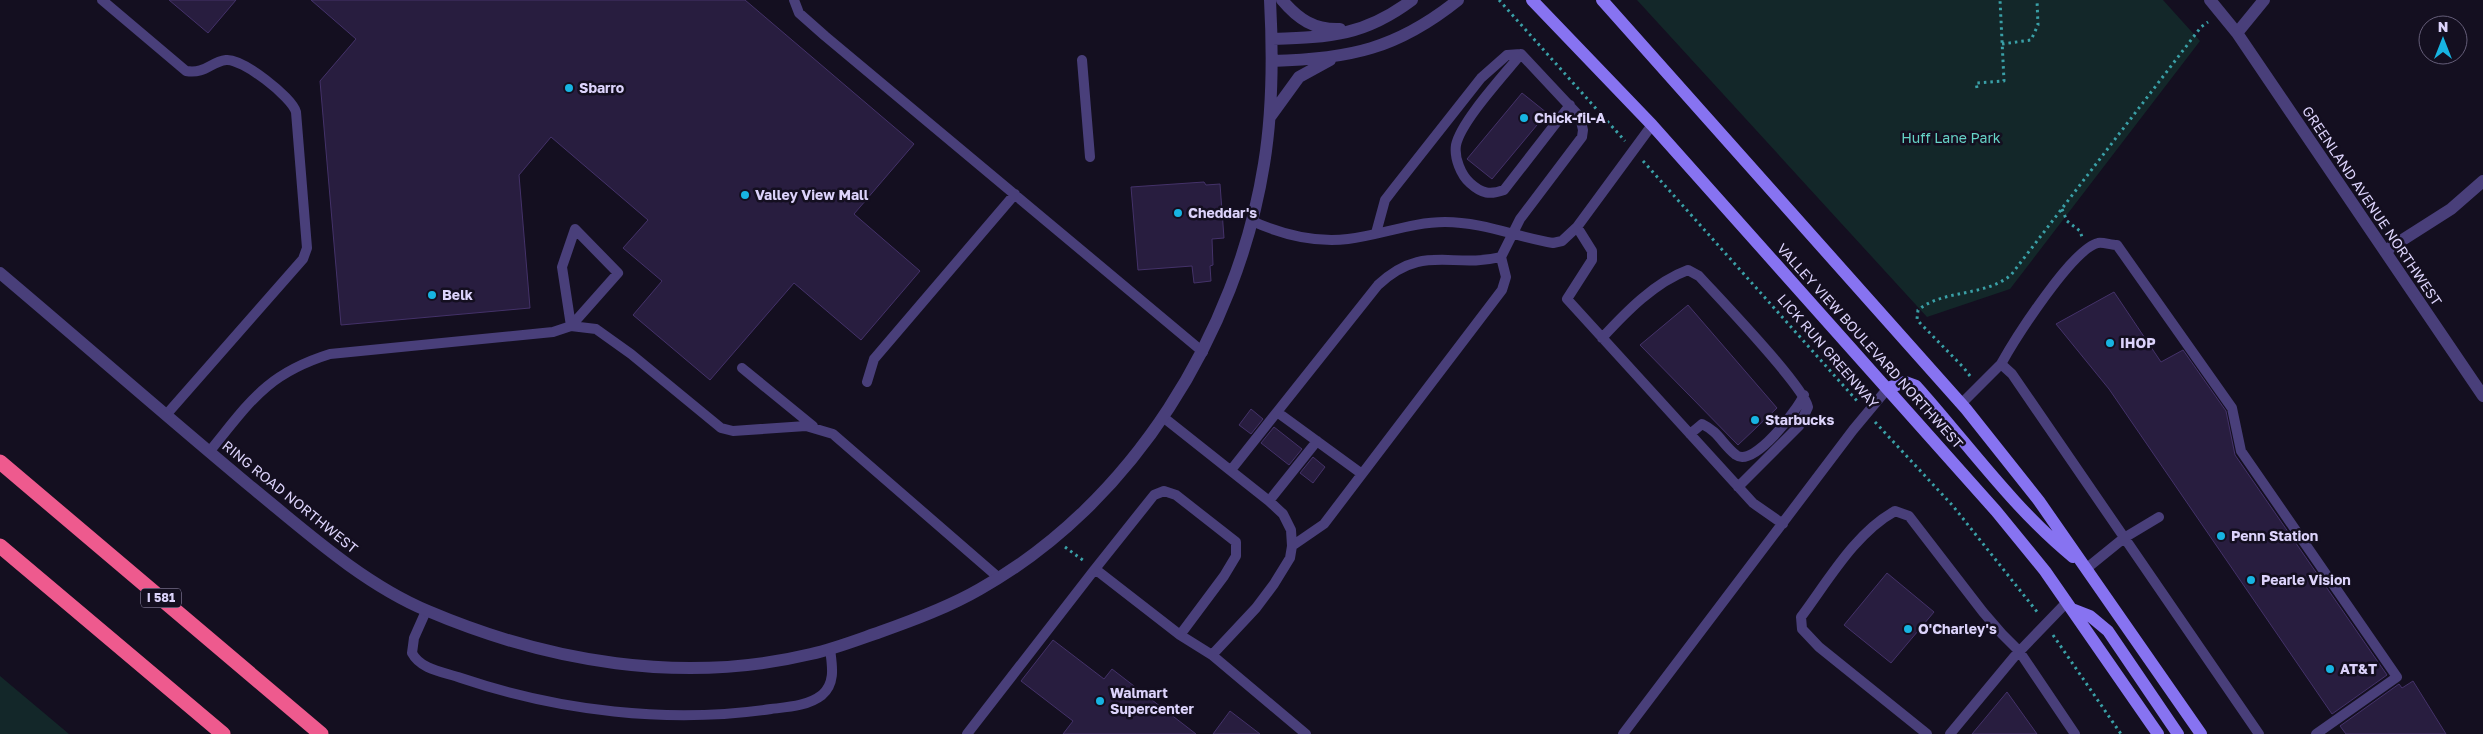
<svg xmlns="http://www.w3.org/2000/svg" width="2483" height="734" font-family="'Golos Text',sans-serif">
<rect width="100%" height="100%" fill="#140f20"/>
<path fill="#132729" d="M1637 0H2163L2200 41 2010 289 1927 317Z
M0 676 69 734H0Z"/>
<path fill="#281d3f" stroke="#443269" d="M169 0H236L208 33Z
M311 0H745L914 144 854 214 920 271 861 340 794 283 710 380 633 315 662 281 623 248 648 220 551 137 519 175 530 308 341 325 320 81 356 39Z
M1522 93 1547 113 1492 179 1467 159Z
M1204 182 1206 185 1220 184 1224 238 1212 239 1213 265 1210 266 1211 281 1194 283 1192 266 1138 270 1131 187Z
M2114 292 2161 362 2183 350 2226 411 2235 455 2387 675 2332 714 2109 389 2056 324Z
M1688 305 1777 408 1738 445 1640 345Z
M1251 409 1263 419 1251 434 1239 425Z
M1274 427 1302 449 1289 465 1261 443Z
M1313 457 1325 467 1313 483 1300 473Z
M1887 573 1934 612 1891 663 1844 625Z
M1053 640 1104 679 1112 669 1196 734H1063L1073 721 1021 681Z
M2413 681 2446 734H2346L2340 726 2399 684 2402 688Z
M2007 692 2037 734H1972Z
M1230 711 1260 734H1213Z"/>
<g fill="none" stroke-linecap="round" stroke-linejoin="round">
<path stroke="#3aa0a7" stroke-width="3" stroke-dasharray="2.5 4" stroke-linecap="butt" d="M1499 0 1625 141
M2002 44 2031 40 2038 25 2037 0
M1977 88 1976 83 2004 81 2000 0
M1643 161 1858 402
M2062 209 2067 221 2080 231 2082 237
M1970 376 1964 368 1920 323 1917 319 1918 310C1944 289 1984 297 2011 275L2201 27 2208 22
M1875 422 1953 506 2038 613
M1065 547 1084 561
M2053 635 2121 734"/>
<path stroke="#493f7a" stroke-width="10" d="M102 0 186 71C206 74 210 62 226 60 242 58 292 97 296 112L307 248 303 259 166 415
M794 0 799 13 825 36 1203 352
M1521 54C1505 74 1461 121 1456 145 1454 158 1461 175 1470 183 1482 194 1490 195 1504 190L1570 105
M1082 60 1090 157
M1252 221C1283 235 1314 243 1348 239 1381 235 1412 222 1445 222 1482 222 1517 237 1553 243L1562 241 1577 227 1652 125
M1577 227 1592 251V260L1567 299 1753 503 1783 524
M575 229 618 273 571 326 562 267Z
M1602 338C1626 312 1655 282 1688 270L1699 276C1719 298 1803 385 1808 407L1799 426 1738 487
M2001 364C2015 339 2072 249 2098 243 2103 242 2111 245 2117 245L2232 408 2241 451 2397 677 2316 734
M742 368 813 426
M867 382 874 359 1015 194
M1961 404 2001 364 2012 374 2259 734
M1163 417 1269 501 1283 514 1291 530 1292 546 1290 558 1274 584 1256 608 1212 655 1306 734
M1690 434 1702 424C1719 432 1722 444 1736 455 1754 468 1797 410 1804 395
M209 452C250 402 266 374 330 354L553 332 571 326 596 329 631 354 721 428 733 431 806 426 833 434 999 578
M1231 470 1277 412
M1362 474 1502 290 1506 277 1501 257
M1269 501 1317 441
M1292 546 1324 524 1362 474 1277 412 1378 285C1423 243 1451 269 1501 257L1520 219 1582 137 1583 130 1580 117 1521 54 1507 55 1481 78 1395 187 1385 200 1376 233
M2087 568 2124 538 2159 517
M426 611 414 638 412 653C421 670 444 672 461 678 559 711 668 724 771 709 788 707 808 706 822 695 836 683 832 665 830 649
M1180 635 1224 576 1236 556V542L1176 495 1164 491 1154 495 1095 569 1180 635 1212 655
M967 734 1095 569
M1623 734 1853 430 1888 388
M1927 734 1819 647 1802 629 1801 617C1828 581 1855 533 1895 511L1909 516 1983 612 2002 634 2019 651 2075 734
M1950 734 2014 657 2067 602"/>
<path stroke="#493f7a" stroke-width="12" d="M2210 0 2237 33 2483 396
M2237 33 2264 0
M2385 251 2451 209 2483 181"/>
<path stroke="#493f7a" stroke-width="12" d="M1282 0C1298 19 1314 30 1340 29
M1272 39C1331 37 1364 36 1412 0
M1272 61C1349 59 1397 49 1458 0
M1270 117 1299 77 1330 60
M0 273C84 344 166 416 250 486 304 530 363 584 428 611 548 662 682 685 811 654 834 649 857 640 880 632 914 620 949 607 980 589 1132 504 1237 333 1264 164 1273 109 1273 55 1270 0"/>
<path stroke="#8773f1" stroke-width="12" d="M1532 0 1652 125 1996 511 2045 571 2158 734
M1602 0 1966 409 2039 501 2201 734
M1888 388 1905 382 1916 386C1968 444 2013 508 2073 557
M2072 609 2090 616 2108 631 2178 734"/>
<path stroke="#ee5a8e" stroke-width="15" d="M0 462 321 734
M0 546 223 734"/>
</g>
<g fill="#17b4e2" stroke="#140f20" stroke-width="2">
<circle cx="569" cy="88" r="5"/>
<circle cx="1524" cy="118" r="5"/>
<circle cx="745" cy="195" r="5"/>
<circle cx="1178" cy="213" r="5"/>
<circle cx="432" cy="295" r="5"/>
<circle cx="2110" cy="343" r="5"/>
<circle cx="1755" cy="420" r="5"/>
<circle cx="2221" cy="536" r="5"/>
<circle cx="2251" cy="580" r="5"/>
<circle cx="1908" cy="629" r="5"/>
<circle cx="2330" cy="669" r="5"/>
<circle cx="1100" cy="701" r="5"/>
</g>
<g text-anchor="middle" stroke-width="5" stroke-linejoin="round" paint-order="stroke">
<rect fill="#140f20" stroke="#a098b9" stroke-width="1" x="141" y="588.5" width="40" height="19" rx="4"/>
<g font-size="12" font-weight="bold" fill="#dcd3fb">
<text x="161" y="602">I 581</text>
</g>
<g font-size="14" font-weight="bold" fill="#dcd3fb" stroke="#140f20" text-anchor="start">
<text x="579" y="93">Sbarro</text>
<text x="1534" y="123">Chick-fil-A</text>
<text x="755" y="200">Valley View Mall</text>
<text x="1188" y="218">Cheddar's</text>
<text x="442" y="300">Belk</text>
<text x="2120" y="348">IHOP</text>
<text x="1765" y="425">Starbucks</text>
<text x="2231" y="541">Penn Station</text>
<text x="2261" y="585">Pearle Vision</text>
<text x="1918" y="634">O'Charley's</text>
<text x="2340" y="674">AT&amp;T</text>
<text x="1110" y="698">Walmart<tspan x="1110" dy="16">Supercenter</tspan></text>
</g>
<g font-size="14" fill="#66d3c6" stroke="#140f20">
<text x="1951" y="143">Huff Lane Park</text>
</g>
<g font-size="14" fill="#dcd3fb" stroke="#140f20">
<text transform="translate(2372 206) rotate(56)" y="5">GREENLAND AVENUE NORTHWEST</text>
<text transform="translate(1870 346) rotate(48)" y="5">VALLEY VIEW BOULEVARD NORTHWEST</text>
<text transform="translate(1828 351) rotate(49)" y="5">LICK RUN GREENWAY</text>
<text transform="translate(290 497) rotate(39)" y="5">RING ROAD NORTHWEST</text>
</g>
</g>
<g transform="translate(2443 40)"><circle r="24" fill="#140f20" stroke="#645d78"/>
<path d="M0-4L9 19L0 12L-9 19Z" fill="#17b4e2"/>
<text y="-8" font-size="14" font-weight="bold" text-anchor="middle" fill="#dcd3fb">N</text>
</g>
</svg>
